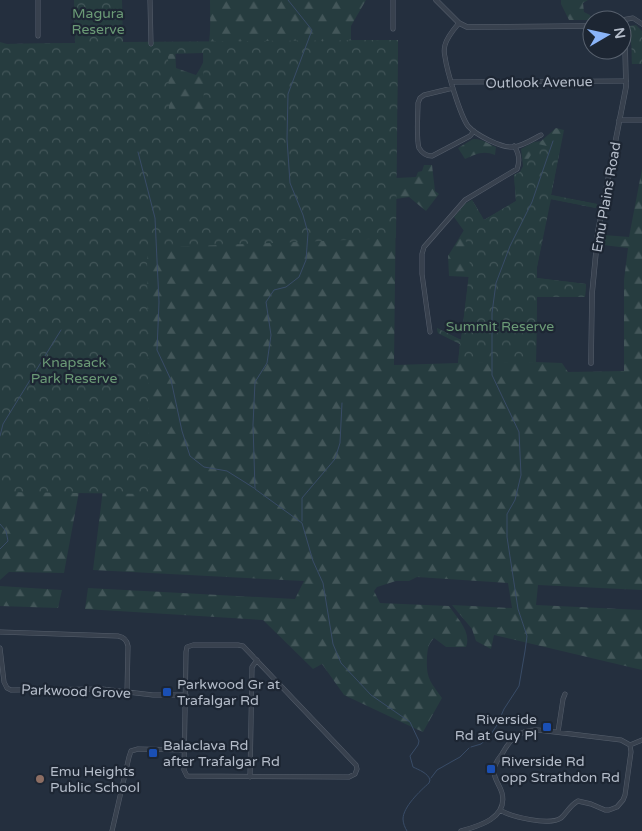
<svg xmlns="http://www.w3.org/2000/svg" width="642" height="831" font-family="'Varela Round',sans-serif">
<defs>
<pattern id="forest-firs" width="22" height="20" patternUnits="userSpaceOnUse" patternTransform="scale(1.25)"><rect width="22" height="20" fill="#263c3f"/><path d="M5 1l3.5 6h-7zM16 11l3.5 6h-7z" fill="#435659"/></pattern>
<pattern id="park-crowns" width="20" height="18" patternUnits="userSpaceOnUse" patternTransform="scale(1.25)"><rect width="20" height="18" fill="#263c3f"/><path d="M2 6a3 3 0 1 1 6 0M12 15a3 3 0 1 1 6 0" fill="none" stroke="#435659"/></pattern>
</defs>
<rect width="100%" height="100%" fill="#242f3e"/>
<path fill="url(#forest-firs)" d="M74 0 117 46 175 45 176 68 196 75C213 51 210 28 210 0H366L351 26V40H398L396 178 416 177 418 172 422 171 424 165H432L435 191 439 194 426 211 409 197 396 199 394 365 458 363 460 344 438 333 437 328 461 340 469 277 449 276 448 256 464 230 465 204 472 200 484 220 516 201 514 175 520 172 523 166 521 149 534 142 541 141 556 128 564 130 551 195 597 204 596 208 550 199 537 267V278L586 284 585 297H537L536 362 562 363 568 372 624 371V280L628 248 603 245 604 235 629 237 642 169V590L538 585 536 605 642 610V670L494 635 491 649 476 641 472 629 452 605 512 608 508 583 417 577 409 581H396L377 587 374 591 380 603 449 606C457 618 472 632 466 647H446L434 638C428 645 428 647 427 657 426 678 430 681 442 698L423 732 414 728 344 695 322 664 313 669 263 620 85 609 88 588 295 599 304 581 93 570 107 457 97 394 64 573 9 572 0 580V42L7 44 75 43Z
M561 0H588L583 3 584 12 590 15 591 20H569L561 4Z
M473 139C482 138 488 144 496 147L495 155C483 150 476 154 465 159L458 148Z
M0 586 62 590 58 608 0 606Z"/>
<path fill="url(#park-crowns)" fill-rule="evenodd" d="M74 0H122L123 42 398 40 396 238 147 248 149 494 0 492V44L75 43ZM203 53 204 112H169L168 54Z
M636 25 642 31V64H632C631 49 634 39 623 27Z
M538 144 560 149 551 195 597 204 596 208 551 199 537 267V278L586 284 585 297H537L536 363H458L460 344 438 333 437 328 461 340 470 265 464 231 454 217 465 204 472 200 484 220 516 201 514 175 520 172Z"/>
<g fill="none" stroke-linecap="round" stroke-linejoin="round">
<path stroke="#394c67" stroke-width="1" d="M288 0 312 30 288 94 287 139 290 183 303 215 308 233 306 260 299 277 286 287 274 290 266 302 271 335 267 363 255 382 253 425 255 489 302 523 313 561 323 583 333 644 341 663 371 695 410 722 419 741 418 745 410 756 413 767C419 770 428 773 430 780L429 783C420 791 403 807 403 819 403 823 405 828 407 831
M138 152 155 218 159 302 157 350 171 380 182 431 190 456 204 467 227 471 254 488
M0 436 3 424 61 330
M302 521V498L335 459 340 443 342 403
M0 524 6 531 8 541 0 549
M471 747 481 744 489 737 497 725 504 709 519 686 525 651 527 636 518 609 507 537V514L515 500 521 475 519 432 492 375V313L496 283 510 246 532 202 553 141
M431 778 437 770 451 762 460 757 469 748"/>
<defs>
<path id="minor" d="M38 0V36
M150 0 151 44
M622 20 633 18 642 24
M459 23C454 29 447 37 445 45 444 49 444 53 445 57 447 71 460 115 468 126 476 135 501 148 513 147 523 146 533 139 541 135
M393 29V0
M452 82 626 81
M453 88 424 95 420 98 418 103C418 113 416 139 419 148 422 153 426 156 432 156L470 136 474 131
M619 120H642
M430 332 422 274V254L424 247 465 200 517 169C520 161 519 153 514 146
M0 632 118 636C124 637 127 640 128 646L127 692
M193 645H238L243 646 356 765 357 769 355 774 349 777 187 776 184 770 186 652 187 647Z
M0 648 4 682 7 688 11 690 102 689 153 695H186
M558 732 563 699 565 694
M630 745 642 740
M250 777 252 667 257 660
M500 810C511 817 550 826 561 818 567 813 570 805 578 801L591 804 605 810H609L617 807 623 800 625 795 631 752 630 745
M112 831 129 757 131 751 138 749 185 750
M461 831C479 826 508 818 502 793 500 785 494 780 494 771 494 765 498 759 502 754 510 739 520 729 538 730L621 740 630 745"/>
<path id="tertiary" d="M436 0 459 23 467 27 592 26
M591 363 592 294 598 231 626 87 625 42 622 33"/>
</defs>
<use href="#minor" stroke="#565f6c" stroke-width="5"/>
<use href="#tertiary" stroke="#565f6c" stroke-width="5.5"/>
<use href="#minor" stroke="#38414e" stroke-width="4"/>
<use href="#tertiary" stroke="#38414e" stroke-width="4.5"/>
</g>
<g fill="#1a4fb4" stroke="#1d2633" stroke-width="2">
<rect x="162" y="687" width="10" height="10" rx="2.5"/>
<rect x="542" y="722" width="10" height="10" rx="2.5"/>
<rect x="148" y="748" width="10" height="10" rx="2.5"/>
<rect x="486" y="764" width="10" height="10" rx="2.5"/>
</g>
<circle fill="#8d6e63" stroke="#1d2633" stroke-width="2" cx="40" cy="779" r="5"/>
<g text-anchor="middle" stroke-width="4.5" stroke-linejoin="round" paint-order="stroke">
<g font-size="14" fill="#6b9a76" stroke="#1d2633">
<text x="98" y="18">Magura<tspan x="98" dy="16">Reserve</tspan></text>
<text x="500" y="331">Summit Reserve</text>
<text x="74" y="367">Knapsack<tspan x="74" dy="16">Park Reserve</tspan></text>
</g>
<g font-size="14" fill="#b4bcc9" stroke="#1d2633">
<text transform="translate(539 82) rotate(-1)" y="5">Outlook Avenue</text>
<text transform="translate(606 197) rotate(-80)" y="5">Emu Plains Road</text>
<text transform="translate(76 691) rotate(2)" y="5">Parkwood Grove</text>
</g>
<g font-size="14" fill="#b4bcc9" stroke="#1d2633" text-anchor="start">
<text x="177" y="689">Parkwood Gr at<tspan x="177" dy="16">Trafalgar Rd</tspan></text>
<text x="537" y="724" text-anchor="end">Riverside<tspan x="537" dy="16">Rd at Guy Pl</tspan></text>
<text x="163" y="750">Balaclava Rd<tspan x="163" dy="16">after Trafalgar Rd</tspan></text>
<text x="501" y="766">Riverside Rd<tspan x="501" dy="16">opp Strathdon Rd</tspan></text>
<text x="50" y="776">Emu Heights<tspan x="50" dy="16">Public School</tspan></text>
</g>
</g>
<g transform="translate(607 35) rotate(81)"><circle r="24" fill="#1d2633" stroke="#59626f"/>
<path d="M0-4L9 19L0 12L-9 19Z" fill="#8ab4f8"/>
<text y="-8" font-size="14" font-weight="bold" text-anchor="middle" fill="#b4bcc9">N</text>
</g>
</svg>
